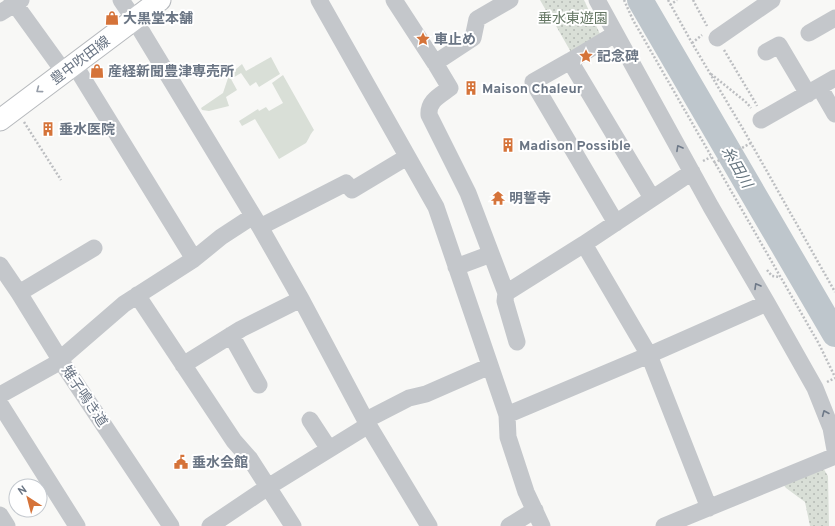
<svg xmlns="http://www.w3.org/2000/svg" width="835" height="526" font-family="Overpass,'Noto Sans JP',sans-serif">
<defs>
<pattern id="park-dots" width="8" height="8" patternUnits="userSpaceOnUse"><rect width="8" height="8" fill="#d9dfd7"/><path d="M2 2h.1M6 6h.1" fill="none" stroke="#b4b9b4" stroke-width="1.8" stroke-linecap="round"/></pattern>
</defs>
<rect width="100%" height="100%" fill="#f8f8f6"/>
<path fill="#d9dfd7" d="M271 57 280 74 259 87 256 82 250 86 241 73 231 79 237 90 226 97 229 106 209 111 202 110 201 108 223 93 229 75 242 64 246 71Z
M283 75 314 130C310 134 309 139 306 143L279 159 255 119 242 126 239 121 258 109 259 111 266 107 269 111 283 103 272 83Z"/>
<path fill="url(#park-dots)" d="M540 0H584L600 34 572 54 551 17 548 14Z
M823 468 828 476 829 526H810L805 502 786 488 782 483Z"/>
<g fill="none" stroke-linecap="round" stroke-linejoin="round">
<path stroke="#bec6cc" stroke-width="26" d="M640 0 835 334"/>
<defs>
<path id="major" d="M0 120 160 0"/>
</defs>
<use href="#major" stroke="#b6b9bd" stroke-width="23"/>
<path stroke="#bcbec1" stroke-width="2.5" stroke-dasharray="2 2" stroke-linecap="butt" d="M624 0 633 20 819 344 835 377
M668 0 692 43 743 129 835 292
M693 0 707 26
M670 5 677 0
M692 43 702 35
M724 50 755 102 757 106
M711 74 747 103 751 108
M24 122 61 180
M703 161 711 157
M714 163 751 143
M767 270 772 276 779 277
M827 382 835 378"/>
<path stroke="#c4c7cb" stroke-width="17" d="M12 0 64 72
M121 0 134 19 260 227 301 299 367 423 429 526
M319 0 436 207 507 415 508 437 526 492 542 526
M394 0 435 63 473 38 477 19 510 0
M597 0 711 207 767 303 815 388 831 428 835 450
M0 13 21 0
M809 33 835 18
M615 34 570 61 533 82 616 223
M717 38 772 0
M766 52 779 45 808 94
M570 61 652 198
M435 63 450 88C439 96 428 101 429 115L468 193 506 293 584 244
M74 64 194 259
M820 88 835 114
M761 120 835 78
M692 172 584 244 649 355 709 508
M260 227 346 183 352 190 407 157
M0 265 19 293 61 361 171 526
M456 267 491 254
M19 293 94 248
M506 293 505 301 517 342
M137 295 234 441 250 459 293 526
M231 335 259 385
M183 365 241 329 301 299
M0 395 61 361 65 355 124 304 194 259 221 237 253 216
M0 404 77 526
M507 415 649 355 767 303
M310 420 329 449
M0 515 7 526
M210 526 268 487 362 429 372 417 409 398 426 394 490 366
M509 526 535 510
M664 526 835 456"/>
<use href="#major" stroke="#fff" stroke-width="21"/>
</g>
<defs><path id="oneway-chevron" d="M-2-3.5L2.5 0L-2 3.5" fill="none" stroke-width="1.6" stroke-linecap="round" stroke-linejoin="round"/></defs>
<use stroke="#979ea9" href="#oneway-chevron" transform="translate(39 90) rotate(143)"/>
<g stroke="#6e7988">
<use href="#oneway-chevron" transform="translate(679 148) rotate(-119)"/>
<use href="#oneway-chevron" transform="translate(757 286) rotate(-120)"/>
<use href="#oneway-chevron" transform="translate(825 413) rotate(-113)"/>
</g>
<defs>
<symbol id="shop-bare" viewBox="-9 -9 18 18"><path d="M-5-2.5h2.3a2.7 3.5 0 0 1 5.4 0H5L5.5 6h-11ZM-1.5-2.5h3a1.5 2.3 0 0 0-3 0Z" fill="#d57339" stroke="#fff" stroke-width="2.5" paint-order="stroke"/></symbol>
<symbol id="sight-bare" viewBox="-9 -9 18 18"><path d="M0-6L1.8-2.2L6-1.7L2.9 1.2L3.7 5.4L0 3.3L-3.7 5.4L-2.9 1.2L-6-1.7L-1.8-2.2Z" fill="#d57339" stroke="#fff" stroke-width="2.5" paint-order="stroke"/></symbol>
<symbol id="building-bare" viewBox="-9 -9 18 18"><path d="M-4-6H4V6H1V3H-1V6H-4ZM-2.5-4.3h1.7v1.8h-1.7ZM.8-4.3h1.7v1.8H.8ZM-2.5-1h1.7V.8h-1.7ZM.8-1h1.7V.8H.8Z" fill="#d57339" stroke="#fff" stroke-width="2.5" paint-order="stroke"/></symbol>
<symbol id="temple-bare" viewBox="-9 -9 18 18"><path d="M0-6L5-2H3V0L6.5 2.5H4V6H1.5V3h-3V6H-4V2.5H-6.5L-3 0V-2H-5Z" fill="#d57339" stroke="#fff" stroke-width="2.5" paint-order="stroke"/></symbol>
<symbol id="civic-bare" viewBox="-9 -9 18 18"><path d="M-.6-6.5H3V-4.5H.6V-3L4-1V1h2V6H-6V1h2V-1L-.6-3ZM-1.2 2.5V6h2.4V2.5Z" fill="#d57339" stroke="#fff" stroke-width="2.5" paint-order="stroke"/></symbol>
</defs>
<g fill-rule="evenodd">
<use href="#shop-bare" x="102" y="8" width="20" height="20"/>
<use href="#sight-bare" x="413" y="29" width="20" height="20"/>
<use href="#sight-bare" x="576" y="46" width="20" height="20"/>
<use href="#shop-bare" x="87" y="61" width="20" height="20"/>
<use href="#building-bare" x="461" y="78" width="20" height="20"/>
<use href="#building-bare" x="38" y="119" width="20" height="20"/>
<use href="#building-bare" x="498" y="135" width="20" height="20"/>
<use href="#temple-bare" x="488" y="188" width="20" height="20"/>
<use href="#civic-bare" x="171" y="452" width="20" height="20"/>
</g>
<g text-anchor="middle" stroke-width="4" stroke-linejoin="round" paint-order="stroke">
<g font-size="14" font-weight="bold" fill="#6a7584" stroke="#fff" text-anchor="start">
<text x="123" y="23">大黒堂本舗</text>
<text x="434" y="44">車止め</text>
<text x="597" y="61">記念碑</text>
<text x="108" y="76">産経新聞豊津専売所</text>
<text x="482" y="93">Maison Chaleur</text>
<text x="59" y="134">垂水医院</text>
<text x="519" y="150">Madison Possible</text>
<text x="509" y="203">明誓寺</text>
<text x="192" y="467">垂水会館</text>
</g>
<g font-size="14" fill="#657764" stroke="#fff">
<text x="573" y="23">垂水東遊園</text>
</g>
<g font-size="14" fill="#6a7584" stroke="#fff">
<text transform="translate(80 60) rotate(-37)" y="5">豊中吹田線</text>
<text transform="translate(85 396) rotate(56)" y="5">雉子鳴き道</text>
</g>
<g font-size="15" font-style="italic" fill="#66757f" stroke="#fff">
<text transform="translate(737 167) rotate(60)" y="5">糸田川</text>
</g>
</g>
<g transform="translate(28 498) rotate(324)"><circle r="19" fill="#ffffff" stroke="#c3c8ce"/>
<path d="M0-3L7 15L0 10L-7 15Z" fill="#d57339"/>
<text y="-6" font-size="11" font-weight="bold" text-anchor="middle" fill="#6a7584">N</text>
</g>
</svg>
